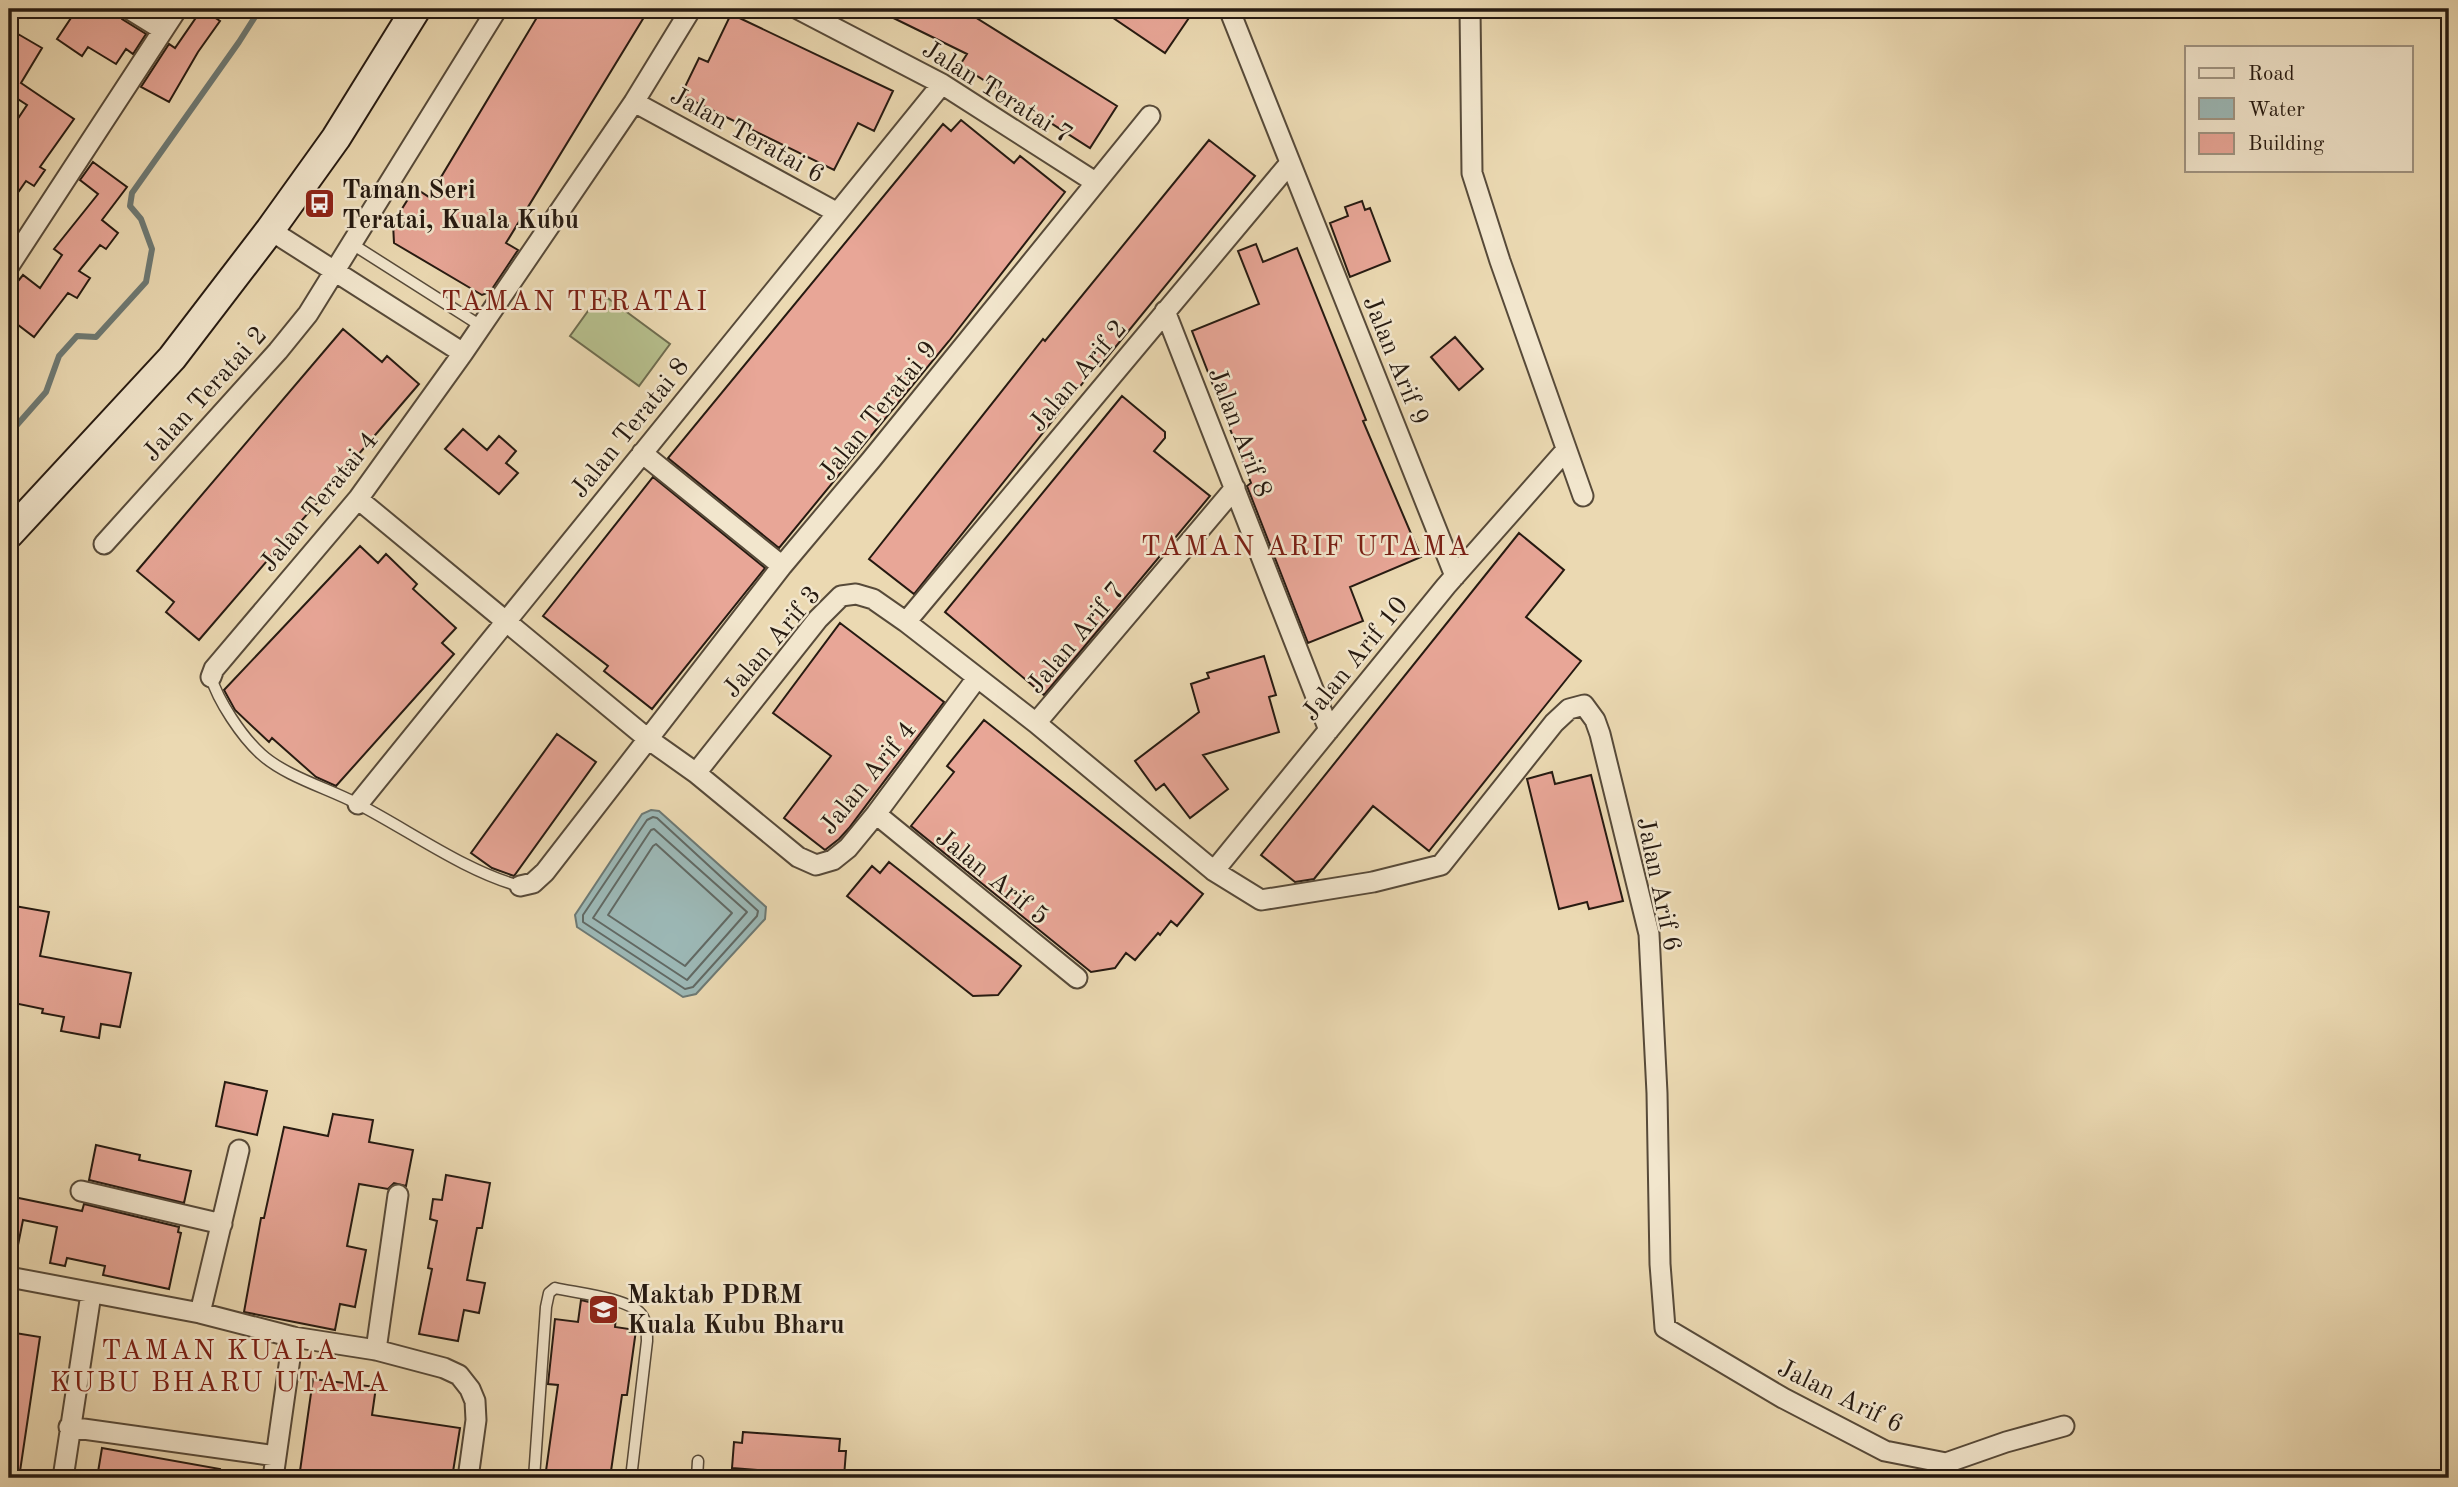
<svg xmlns="http://www.w3.org/2000/svg" width="2458" height="1487" font-family="'Old Standard TT',serif">
<rect width="100%" height="100%" fill="#ebd9b2"/>
<filter id="stains"><feTurbulence type="fractalNoise" baseFrequency=".00286" numOctaves="4"/><feColorMatrix values="0 0 0 0 .2 0 0 0 0 .09 0 0 0 0 .02 0 0 0 .5 -.17"/></filter>
<radialGradient id="worn" r=".72"><stop offset=".6" stop-color="#630" stop-opacity="0"/><stop offset="1" stop-color="#630" stop-opacity=".3"/></radialGradient>
<path fill="#b6bf8d" stroke="#6e6c4f" stroke-width="2" d="M601 293 670 344 639 386 570 336Z"/>
<path fill="#9cb8b6" stroke="#6d7974" stroke-width="2" d="M651 810 659 811 766 907 765 919 696 994 683 997 577 927 575 915 642 814Z"/>
<g fill="none" stroke-linecap="round" stroke-linejoin="round">
<path stroke="#616964" stroke-width="2" d="M653 817 657 818 758 911 757 916 693 987 685 989 583 922V915L647 820Z
M654 829 747 912 687 980 593 918 651 830Z
M656 844 732 913 685 966 608 915 653 846Z"/>
<path stroke="#6d7974" stroke-width="6" d="M9 434 46 392 59 356 77 336 96 337 146 282 152 249 141 219 130 206 132 193 239 42 260 9"/>
</g>
<path fill="#e8a697" stroke="#261a11" stroke-width="2" d="M77 9H117L122 19 146 34 133 54 126 49 116 64 88 47 82 56 57 39Z
M202 9 220 21 198 52 169 102 141 87 169 44 175 48Z
M542 9H649L506 243 518 250 490 292 482 295 394 243 393 223 415 188 429 197Z
M875 9H962L1117 106 1090 148 960 65 967 54Z
M1100 9H1195L1165 53Z
M731 14 893 91 874 131 858 123 834 170 681 95 699 58 708 62Z
M18 34 42 48 21 83 74 119 40 167 45 170 34 186 26 181 19 191 9 183V132L27 105 13 96 9 103V49Z
M961 120 1014 163 1020 156 1065 192 949 341 779 548 668 458 943 124 951 131Z
M1209 140 1255 176 1100 366 1098 364 914 594 869 559 1043 339 1045 341Z
M93 162 127 187 102 220 118 233 106 249 100 245 79 271 90 278 77 298 68 293 34 337 9 318V292L23 275 40 288 62 255 54 249 98 194 80 180Z
M1362 201 1365 210 1370 208 1390 261 1350 277 1330 223 1348 216 1345 207Z
M1256 244 1263 262 1297 248 1366 420 1363 421 1421 557 1350 587 1363 621 1308 643 1247 486 1251 483 1192 331 1259 304 1238 251Z
M343 329 382 362 387 356 419 384 199 640 166 612 174 602 137 571Z
M1455 337 1483 369 1459 390 1431 357Z
M1122 396 1165 432V438L1154 451 1210 496 1044 695 945 612Z
M463 429 487 450 499 436 516 451 506 463 518 473 499 494 445 449Z
M653 477 765 568 652 709 604 671 608 666 543 616Z
M1519 533 1564 570 1526 617 1581 661 1429 851 1373 806 1314 879 1295 882 1261 855Z
M360 546 378 563 386 554 417 584 413 589 456 628 442 643 454 654 336 786 316 777 272 738 269 742 235 710 224 690Z
M840 623 944 702 849 828 839 839 825 850 784 818 831 756 773 713Z
M1264 656 1276 695 1269 697 1279 732 1203 755 1228 789 1190 818 1164 784 1156 790 1135 761 1199 712 1191 684 1209 678 1207 673Z
M984 720 1203 894 1177 926 1171 921 1160 935 1158 933 1135 960 1126 953 1115 968 1091 972 911 826 954 772 947 766Z
M557 734 596 762 514 876 492 868 471 853Z
M1552 772 1555 784 1591 775 1623 901 1589 909 1587 902 1559 909 1527 779Z
M889 862 1021 966 998 995 973 996 847 896 872 866 880 873Z
M9 905 49 912 40 956 131 973 120 1027 101 1024 99 1038 61 1031 64 1017 42 1013 43 1009 9 1002Z
M225 1082 267 1091 257 1135 216 1126Z
M333 1114 373 1120 369 1142 413 1150 406 1186 394 1183 388 1189 359 1184 347 1246 366 1250 355 1307 340 1304 335 1330 244 1312 261 1218H264L284 1127 328 1136Z
M96 1145 140 1155 139 1160 191 1171 184 1203 89 1180Z
M446 1175 490 1183 482 1228H477L467 1280 485 1283 479 1313 464 1310 458 1341 419 1334 432 1269 428 1268 437 1221 430 1219 433 1199 442 1200Z
M9 1196 82 1211 84 1204 179 1227 178 1232 181 1233 169 1289 103 1275 105 1266 67 1258 65 1266 50 1263 57 1227 23 1220 17 1250H9Z
M581 1300 617 1309 615 1327 636 1330 627 1395H622L610 1478H545L558 1385 548 1384 555 1319 578 1322Z
M9 1332 40 1337 19 1478H9Z
M313 1379 376 1387 372 1415 460 1428 452 1478H299Z
M743 1432 840 1439 839 1451H846L844 1477 732 1468 734 1442 742 1443Z
M102 1448 220 1469 219 1478H97Z"/>
<g fill="none" stroke-linecap="round" stroke-linejoin="round">
<defs>
<path id="service" d="M352 244 481 326
M211 677C218 701 242 737 261 754 285 776 327 788 356 803 407 829 466 872 520 886
M534 1478 546 1307 549 1293 555 1288C576 1293 628 1298 641 1314 647 1321 647 1333 647 1341L631 1478
M697 1478 698 1461"/>
<path id="minor" d="M129 9 163 30
M798 9 942 84 1095 182
M1229 9 1455 576
M1470 9 1472 173 1500 261 1583 496
M634 102 836 212
M270 230 463 353
M9 266 177 9
M1165 311 1329 730
M642 453 782 566
M358 499 648 739 696 773 798 857 816 865 833 860 848 848 876 814 977 678
M104 544 278 351 308 314 497 9
M906 622 1290 163
M211 677 214 669 358 499 463 353 634 102 691 9
M1036 723 1235 488
M696 773 818 619 841 596 856 594 873 599 906 622 1036 723 1214 871 1261 900 1373 882 1441 865 1554 723 1569 709 1584 705 1595 720 1600 734 1649 934 1657 1093 1660 1264 1665 1328 1783 1398 1885 1451 1946 1463 2006 1442 2064 1426
M358 804 942 84
M876 814 1077 978
M1214 871 1446 586 1566 450
M520 886 533 883 545 872 782 566 871 460 1150 116
M81 1191 222 1224
M9 1277 200 1313 293 1337 376 1350 444 1368 459 1375 470 1389 475 1401 476 1420 468 1478
M200 1313 239 1150
M376 1350 398 1195
M69 1427 276 1456
M63 1478 91 1294
M273 1478 293 1337"/>
<path id="secondary" d="M9 534 172 358 270 230 336 138 416 9"/>
</defs>
<use href="#service" stroke="#574a39" stroke-width="13"/>
<use href="#minor" stroke="#574a39" stroke-width="23"/>
<use href="#secondary" stroke="#261a11" stroke-width="32"/>
<use href="#service" stroke="#f2e6cd" stroke-width="10"/>
<use href="#minor" stroke="#f2e6cd" stroke-width="19"/>
<use href="#secondary" stroke="#f2e6cd" stroke-width="28"/>
</g>
<defs>
<symbol id="bus-square" viewBox="-11 -11 22 22"><rect x="-9" y="-9" width="18" height="18" rx="4" fill="#8f2418" stroke="#f2e6cd"/><path d="M-5-6H5V4H4V6H2V4H-2V6H-4V4H-5ZM-3.5-4V0h7V-4ZM-3.5 1.2v1.5H-2V1.2ZM2 1.2v1.5H3.5V1.2Z" fill="#fff"/></symbol>
<symbol id="university-square" viewBox="-11 -11 22 22"><rect x="-9" y="-9" width="18" height="18" rx="4" fill="#8f2418" stroke="#f2e6cd"/><path d="M0-5L7-2L0 1L-7-2ZM-4 1L0 2.5L4 1V4Q0 6-4 4Z" fill="#fff"/></symbol>
</defs>
<g fill-rule="evenodd">
<use href="#bus-square" x="302" y="186" width="35" height="35"/>
<use href="#university-square" x="586" y="1292" width="35" height="35"/>
</g>
<g text-anchor="middle" stroke-width="5" stroke-linejoin="round" paint-order="stroke">
<g font-size="26" fill="#261a11" stroke="#f2e6cd">
<text transform="translate(998 91) rotate(32)" y="9">Jalan Teratai 7</text>
<text transform="translate(748 134) rotate(29)" y="9">Jalan Teratai 6</text>
<text transform="translate(1397 360) rotate(68)" y="9">Jalan Arif 9</text>
<text transform="translate(1077 375) rotate(-50)" y="9">Jalan Arif 2</text>
<text transform="translate(204 393) rotate(-48)" y="9">Jalan Teratai 2</text>
<text transform="translate(877 410) rotate(-51)" y="9">Jalan Teratai 9</text>
<text transform="translate(629 427) rotate(-51)" y="9">Jalan Teratai 8</text>
<text transform="translate(1241 432) rotate(69)" y="9">Jalan Arif 8</text>
<text transform="translate(318 501) rotate(-51)" y="9">Jalan Teratai 4</text>
<text transform="translate(1075 637) rotate(-50)" y="9">Jalan Arif 7</text>
<text transform="translate(771 641) rotate(-50)" y="9">Jalan Arif 3</text>
<text transform="translate(1354 658) rotate(-51)" y="9">Jalan Arif 10</text>
<text transform="translate(867 777) rotate(-51)" y="9">Jalan Arif 4</text>
<text transform="translate(993 876) rotate(39)" y="9">Jalan Arif 5</text>
<text transform="translate(1660 884) rotate(78)" y="9">Jalan Arif 6</text>
<text transform="translate(1841 1395) rotate(26)" y="9">Jalan Arif 6</text>
</g>
<g font-size="26" font-weight="bold" fill="#261a11" stroke="#f2e6cd" text-anchor="start">
<text x="342" y="198">Taman Seri<tspan x="342" dy="30">Teratai, Kuala Kubu</tspan></text>
<text x="627" y="1303">Maktab PDRM<tspan x="627" dy="30">Kuala Kubu Bharu</tspan></text>
</g>
<g font-size="28" letter-spacing="2" fill="#7a1f14" stroke="#f2e6cd">
<text x="575" y="310">TAMAN TERATAI</text>
<text x="1306" y="555">TAMAN ARIF UTAMA</text>
<text x="220" y="1359">TAMAN KUALA<tspan x="220" dy="32">KUBU BHARU UTAMA</tspan></text>
</g>
</g>
<rect width="2458" height="1487" fill="none" stroke="#ebd9b2" stroke-width="35"/>
<rect x="10" y="10" width="2437" height="1466" fill="none" stroke="#261a11" stroke-width="3.5"/>
<rect x="18" y="18" width="2423" height="1452" fill="none" stroke="#261a11" stroke-width="2"/>
<rect x="2185" y="46" width="228" height="126" fill="#f2e6cd" stroke="#a09482" stroke-width="2"/>
<rect x="2199" y="68" width="35" height="10" fill="#f2e6cd" stroke="#a09482" stroke-width="2"/>
<text x="2248" y="80" font-size="21" fill="#261a11">Road</text>
<rect x="2199" y="98" width="35" height="21" fill="#9cb8b6" stroke="#a09482" stroke-width="2"/>
<text x="2248" y="116" font-size="21" fill="#261a11">Water</text>
<rect x="2199" y="133" width="35" height="21" fill="#e8a697" stroke="#a09482" stroke-width="2"/>
<text x="2248" y="150" font-size="21" fill="#261a11">Building</text>
<rect width="100%" height="100%" filter="url(#stains)"/>
<rect width="100%" height="100%" fill="url(#worn)"/>
</svg>
